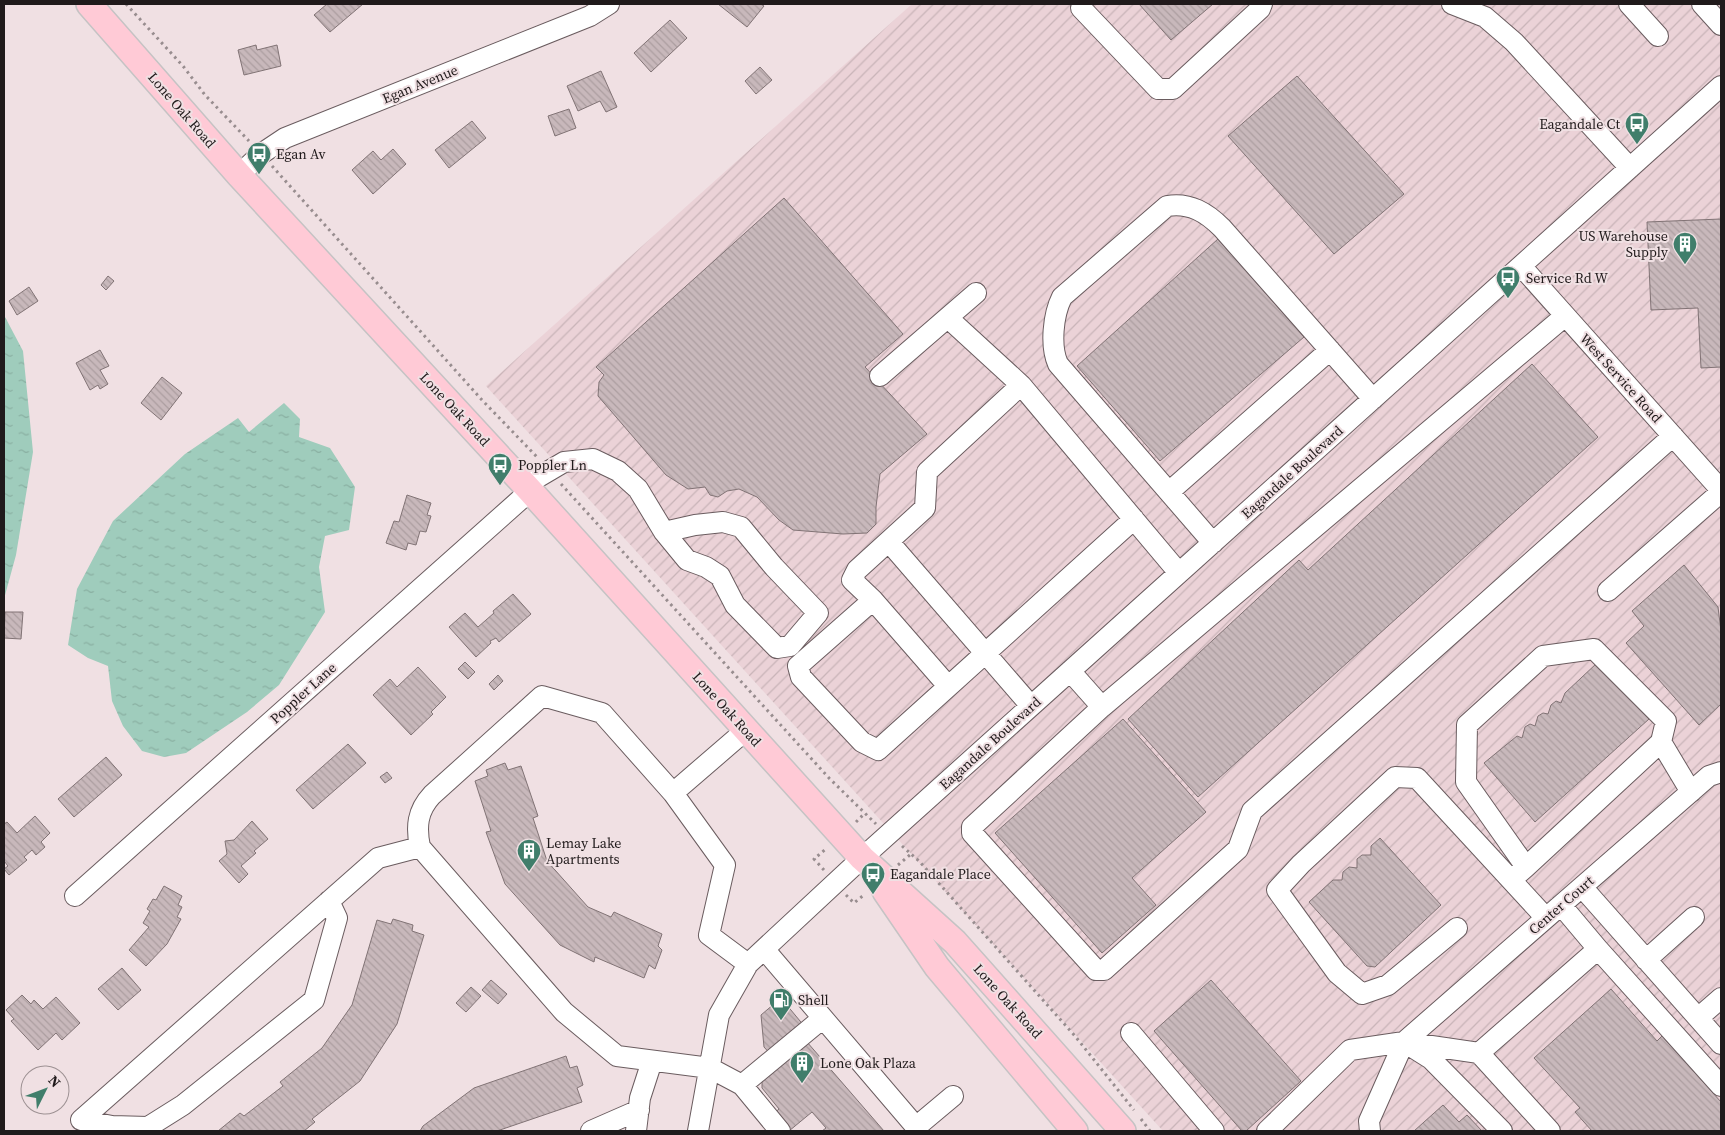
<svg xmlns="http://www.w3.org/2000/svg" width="1725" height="1135" font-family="'Source Serif 4',serif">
<defs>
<pattern id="industrial-furrows" width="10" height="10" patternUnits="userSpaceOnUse" patternTransform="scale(1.25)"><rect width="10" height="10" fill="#ebd2d7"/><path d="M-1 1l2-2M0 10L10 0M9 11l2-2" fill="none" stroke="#c9b4b8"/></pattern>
<pattern id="water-ripples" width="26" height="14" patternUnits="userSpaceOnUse" patternTransform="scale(1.25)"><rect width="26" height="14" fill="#9fccbc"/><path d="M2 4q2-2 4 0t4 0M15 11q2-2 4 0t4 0" fill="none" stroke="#89afa1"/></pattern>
<pattern id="building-back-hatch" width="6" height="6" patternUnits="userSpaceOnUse" patternTransform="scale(1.25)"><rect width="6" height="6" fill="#c8b8bb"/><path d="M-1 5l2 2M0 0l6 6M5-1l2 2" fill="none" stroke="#ac9ea0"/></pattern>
</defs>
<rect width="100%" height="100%" fill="#f0e0e3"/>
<path fill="url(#industrial-furrows)" d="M912 4H1721V1131H1163L486 386Z"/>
<path fill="url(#water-ripples)" d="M4 315 23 351 33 452 16 555 4 599Z
M284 403 300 419 299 437 330 448 355 487 349 530 325 536 319 567 325 612 279 685 247 712 186 753 164 757 142 751 123 726 112 701 108 666 88 658 68 645 77 589 113 521 185 454 238 418 249 432Z"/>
<path fill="url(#building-back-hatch)" stroke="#817375" d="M327 4H363L330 32 314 15Z
M718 4H761L764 6 747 27Z
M1139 4H1213L1171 40Z
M670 20 687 38 651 72 634 53Z
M256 45 257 50 277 45 281 66 244 75 238 50Z
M760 67 772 80 756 94 745 81Z
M601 71 617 107 606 112 600 101 578 111 567 86Z
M1297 76 1404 194 1334 254 1228 136Z
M569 109 576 128 555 136 548 116Z
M472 121 486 138 449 168 435 150Z
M393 149 406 164 373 194 352 170 373 151 381 160Z
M784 198 903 334 865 367 927 434 880 474 876 507V524L867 533 843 534 793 530 779 520 757 497 739 489 727 491 718 497 710 495 705 487 688 489 666 475 598 396 599 382 604 375 596 367Z
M1721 219V367L1701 368 1698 308 1651 310 1647 222Z
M1218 239 1304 337 1160 461 1077 366Z
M108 276 114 281 106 290 101 285Z
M29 287 38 301 17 315 9 301Z
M100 350 109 366 100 370 108 384 100 389 98 385 90 390 76 363Z
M1532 364 1598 437 1198 797 1128 719 1299 560 1308 570Z
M162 377 182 393 161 420 141 403Z
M407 495 431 503 427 515 431 516 426 532 420 531 416 545 408 543 406 550 386 543 394 521 399 522Z
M1684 565 1718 607 1721 631V704L1699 725 1626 643 1644 626 1632 611Z
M513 594 531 614 499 642 496 638 490 641 491 643 476 657 449 627 465 613 478 627 494 613 493 611Z
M5 612H23L21 639 4 638Z
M465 662 475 672 468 679 458 669Z
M1597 663 1649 719 1535 822 1484 763 1517 736 1522 738 1525 727 1530 724 1535 726 1538 716 1543 713 1548 714 1551 705 1556 701 1561 703 1565 693Z
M418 667 446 697 431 712 433 714 411 735 373 695 390 679 397 687Z
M498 675 503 681 494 690 489 684Z
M1123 719 1206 812 1132 878 1156 905 1102 953 995 833Z
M348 744 366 763 313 809 296 790Z
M106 757 122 775 74 817 58 799Z
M505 763 508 770 521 766 538 816 533 818 547 861 588 907 611 917 614 912 662 934 658 946 662 950 655 969 649 965 644 978 595 957 594 962 560 945 505 884 486 832 491 831 475 781 488 776 486 770Z
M387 772 392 778 385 783 380 777Z
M35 816 50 833 41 842 45 847 36 855 32 850 24 857 27 860 9 875 4 869 8 866 4 861V824L7 822 17 833Z
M252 821 268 839 254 851 256 853 241 866 248 874 239 883 219 861 227 854 225 841 234 840Z
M1380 838 1441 905 1375 967 1367 966 1309 902 1333 880H1342L1343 872 1349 867 1357 868V859L1362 855H1371V846Z
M164 886 182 896 178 905 182 907 177 917 181 919 167 944 146 966 129 950 149 927 143 923 150 911 147 909 153 899 156 900Z
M393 919 413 925 412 931 424 935 397 1024 360 1081 312 1119 315 1122 304 1131H218L240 1113 244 1116 283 1086 280 1082 322 1048 352 1005 377 920 391 924Z
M122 968 141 990 118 1010 98 989Z
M491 980 507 994 498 1004 482 990Z
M1211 980 1301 1081 1246 1131H1242L1154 1031Z
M471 987 481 996 466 1012 456 1003Z
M1611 989 1657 1041 1662 1036 1721 1102V1131H1592L1575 1112 1580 1108 1534 1058Z
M22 995 31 1004 34 1000 43 1009 56 997 80 1023 62 1040 56 1033 38 1050 11 1021 14 1019 6 1010Z
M781 998 805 1027 772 1056 764 1047 761 1015Z
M807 1042 884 1131H822L826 1128 812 1112 789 1131 770 1117 779 1109 762 1088V1079Z
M566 1056 570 1068 577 1066 583 1085 577 1088 582 1102 497 1131H420L423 1126 474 1088Z
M1443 1105 1459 1122 1467 1115 1482 1131H1414Z"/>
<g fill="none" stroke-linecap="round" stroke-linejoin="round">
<defs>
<path id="minor" d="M1452 4 1485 17 1514 42 1630 168
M1629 4 1658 36
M1702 4 1721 25
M1081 8 1158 89H1173L1260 9 1262 4
M239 175 261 154 285 138 590 16 609 4
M1521 266 1721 490
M1565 316 1102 707 972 827V833L1096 970H1104L1238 849 1252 811 1673 436
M948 318 1021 385 1179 573
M880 376 976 293
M525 485 564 462 593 459 618 471 638 489 664 532 687 560 706 567 720 576 735 605 777 648 790 646 818 613 774 567 741 527 723 522 695 525 664 532
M1169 492 1330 350
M889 542 1031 706
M1213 543 1058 364C1050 346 1053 315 1062 297L1167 206C1190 202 1207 213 1222 228L1373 399
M1608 591 1721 492
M873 600 798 666 801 677 862 742 878 750 1134 519
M1070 671 1102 707
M948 686 873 600 852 580 857 570 925 508 927 472 1021 385
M1661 742 1691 792
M673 793 746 730
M1511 880 1526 867 1661 742 1666 721 1594 649 1543 656 1467 725 1466 782 1526 867
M1582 887 1721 1044
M75 896 530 491
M329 901 337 918 314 1000 183 1105 148 1127 112 1126 81 1120 378 858 420 847
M1457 928 1388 985 1362 994 1337 973 1277 890 1301 864 1395 777 1417 778 1546 918
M764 949 916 1127 953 1096
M1598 949 1721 1086
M1646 960 1694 917
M748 964 709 935 725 865 673 793 602 713 542 696 432 795C417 811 416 827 420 847L564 1012 617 1056 710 1068 742 1085 780 1131
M1698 1018 1721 998
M1131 1033 1214 1131
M1404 1042 1709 776 1721 772
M1479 1053 1550 1131
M742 1085 823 1018
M591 1131 639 1110
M636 1131 640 1098 652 1061
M698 1131 719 1015 748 964 862 858 1721 86
M1267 1131 1350 1050 1404 1042 1479 1053 1598 949 1561 905
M1370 1131 1369 1121 1404 1042 1431 1059 1502 1131"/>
<path id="major" d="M89 4 239 175 525 485 862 858 955 942 1123 1131
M885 891 937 967 1075 1131"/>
</defs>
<use href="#minor" stroke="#6a5c5f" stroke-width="22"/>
<use href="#major" stroke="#c5c3c4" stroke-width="28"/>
<path stroke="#988d8f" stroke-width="3" stroke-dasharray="2.5 4" stroke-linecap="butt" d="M126 4 183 66 205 95 249 141
M272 166 482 400 537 457
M561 484 829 778 876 824
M856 822 864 814
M902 846 919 861 1075 1036 1134 1110
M898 865 911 854
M824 870 814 859 827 848
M846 895 854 903 865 894
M1141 1119 1150 1131"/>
<use href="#minor" stroke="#fff" stroke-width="20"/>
<use href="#major" stroke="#ffcad6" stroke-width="25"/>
</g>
<defs>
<symbol id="bus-pin" viewBox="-11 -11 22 30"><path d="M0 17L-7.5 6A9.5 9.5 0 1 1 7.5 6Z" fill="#407e6b" stroke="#f0e0e3"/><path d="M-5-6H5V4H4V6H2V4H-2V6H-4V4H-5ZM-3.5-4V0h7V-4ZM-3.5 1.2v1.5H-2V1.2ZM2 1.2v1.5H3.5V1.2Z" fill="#fff"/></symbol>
<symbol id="building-pin" viewBox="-11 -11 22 30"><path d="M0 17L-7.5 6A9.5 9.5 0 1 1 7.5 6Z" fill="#407e6b" stroke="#f0e0e3"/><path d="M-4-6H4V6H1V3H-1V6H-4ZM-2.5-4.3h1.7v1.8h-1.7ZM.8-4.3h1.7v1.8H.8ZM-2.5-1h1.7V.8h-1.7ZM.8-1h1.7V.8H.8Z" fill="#fff"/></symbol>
<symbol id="fuel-pin" viewBox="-11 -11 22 30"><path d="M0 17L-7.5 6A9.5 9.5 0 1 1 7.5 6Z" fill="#407e6b" stroke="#f0e0e3"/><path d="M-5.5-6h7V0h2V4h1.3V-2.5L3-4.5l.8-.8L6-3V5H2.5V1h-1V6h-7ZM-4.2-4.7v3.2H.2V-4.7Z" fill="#fff"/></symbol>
</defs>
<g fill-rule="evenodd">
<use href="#bus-pin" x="1623" y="110" width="28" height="38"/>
<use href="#bus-pin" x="245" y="140" width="28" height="38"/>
<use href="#building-pin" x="1671" y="230" width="28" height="38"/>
<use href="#bus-pin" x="1494" y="264" width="28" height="38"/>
<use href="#bus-pin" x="486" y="451" width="28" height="38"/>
<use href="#building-pin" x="515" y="837" width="28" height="38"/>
<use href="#bus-pin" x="859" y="860" width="28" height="38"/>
<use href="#fuel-pin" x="767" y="986" width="28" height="38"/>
<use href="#building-pin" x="788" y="1049" width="28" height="38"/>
</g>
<g text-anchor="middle" stroke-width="4" stroke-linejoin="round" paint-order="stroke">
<g font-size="14" fill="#201a1b" stroke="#f0e0e3">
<text transform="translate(420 84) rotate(-22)" y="5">Egan Avenue</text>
<text transform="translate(182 110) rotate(49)" y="5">Lone Oak Road</text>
<text transform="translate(1621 378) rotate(48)" y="5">West Service Road</text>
<text transform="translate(455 409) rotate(47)" y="5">Lone Oak Road</text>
<text transform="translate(1292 472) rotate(-42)" y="5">Eagandale Boulevard</text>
<text transform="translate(303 693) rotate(-42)" y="5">Poppler Lane</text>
<text transform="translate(727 709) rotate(48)" y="5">Lone Oak Road</text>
<text transform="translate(990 743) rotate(-42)" y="5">Eagandale Boulevard</text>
<text transform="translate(1561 905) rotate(-41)" y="5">Center Court</text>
<text transform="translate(1008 1001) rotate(48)" y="5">Lone Oak Road</text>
</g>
<g font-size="14" fill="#201a1b" stroke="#f0e0e3" text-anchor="start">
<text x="1620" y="129" text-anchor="end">Eagandale Ct</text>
<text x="276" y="159">Egan Av</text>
<text x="1668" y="241" text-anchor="end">US Warehouse<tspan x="1668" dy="16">Supply</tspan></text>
<text x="1526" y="283">Service Rd W</text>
<text x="518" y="470">Poppler Ln</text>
<text x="546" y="848">Lemay Lake<tspan x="546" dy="16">Apartments</tspan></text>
<text x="890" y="879">Eagandale Place</text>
<text x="798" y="1005">Shell</text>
<text x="820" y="1068">Lone Oak Plaza</text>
</g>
</g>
<rect width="1725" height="1135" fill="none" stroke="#201a1b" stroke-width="10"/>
<g transform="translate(45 1090) rotate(48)"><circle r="24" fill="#f0e0e3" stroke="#9d9193"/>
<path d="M0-4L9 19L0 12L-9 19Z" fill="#407e6b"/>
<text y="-8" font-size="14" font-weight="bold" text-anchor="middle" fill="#201a1b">N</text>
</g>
</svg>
